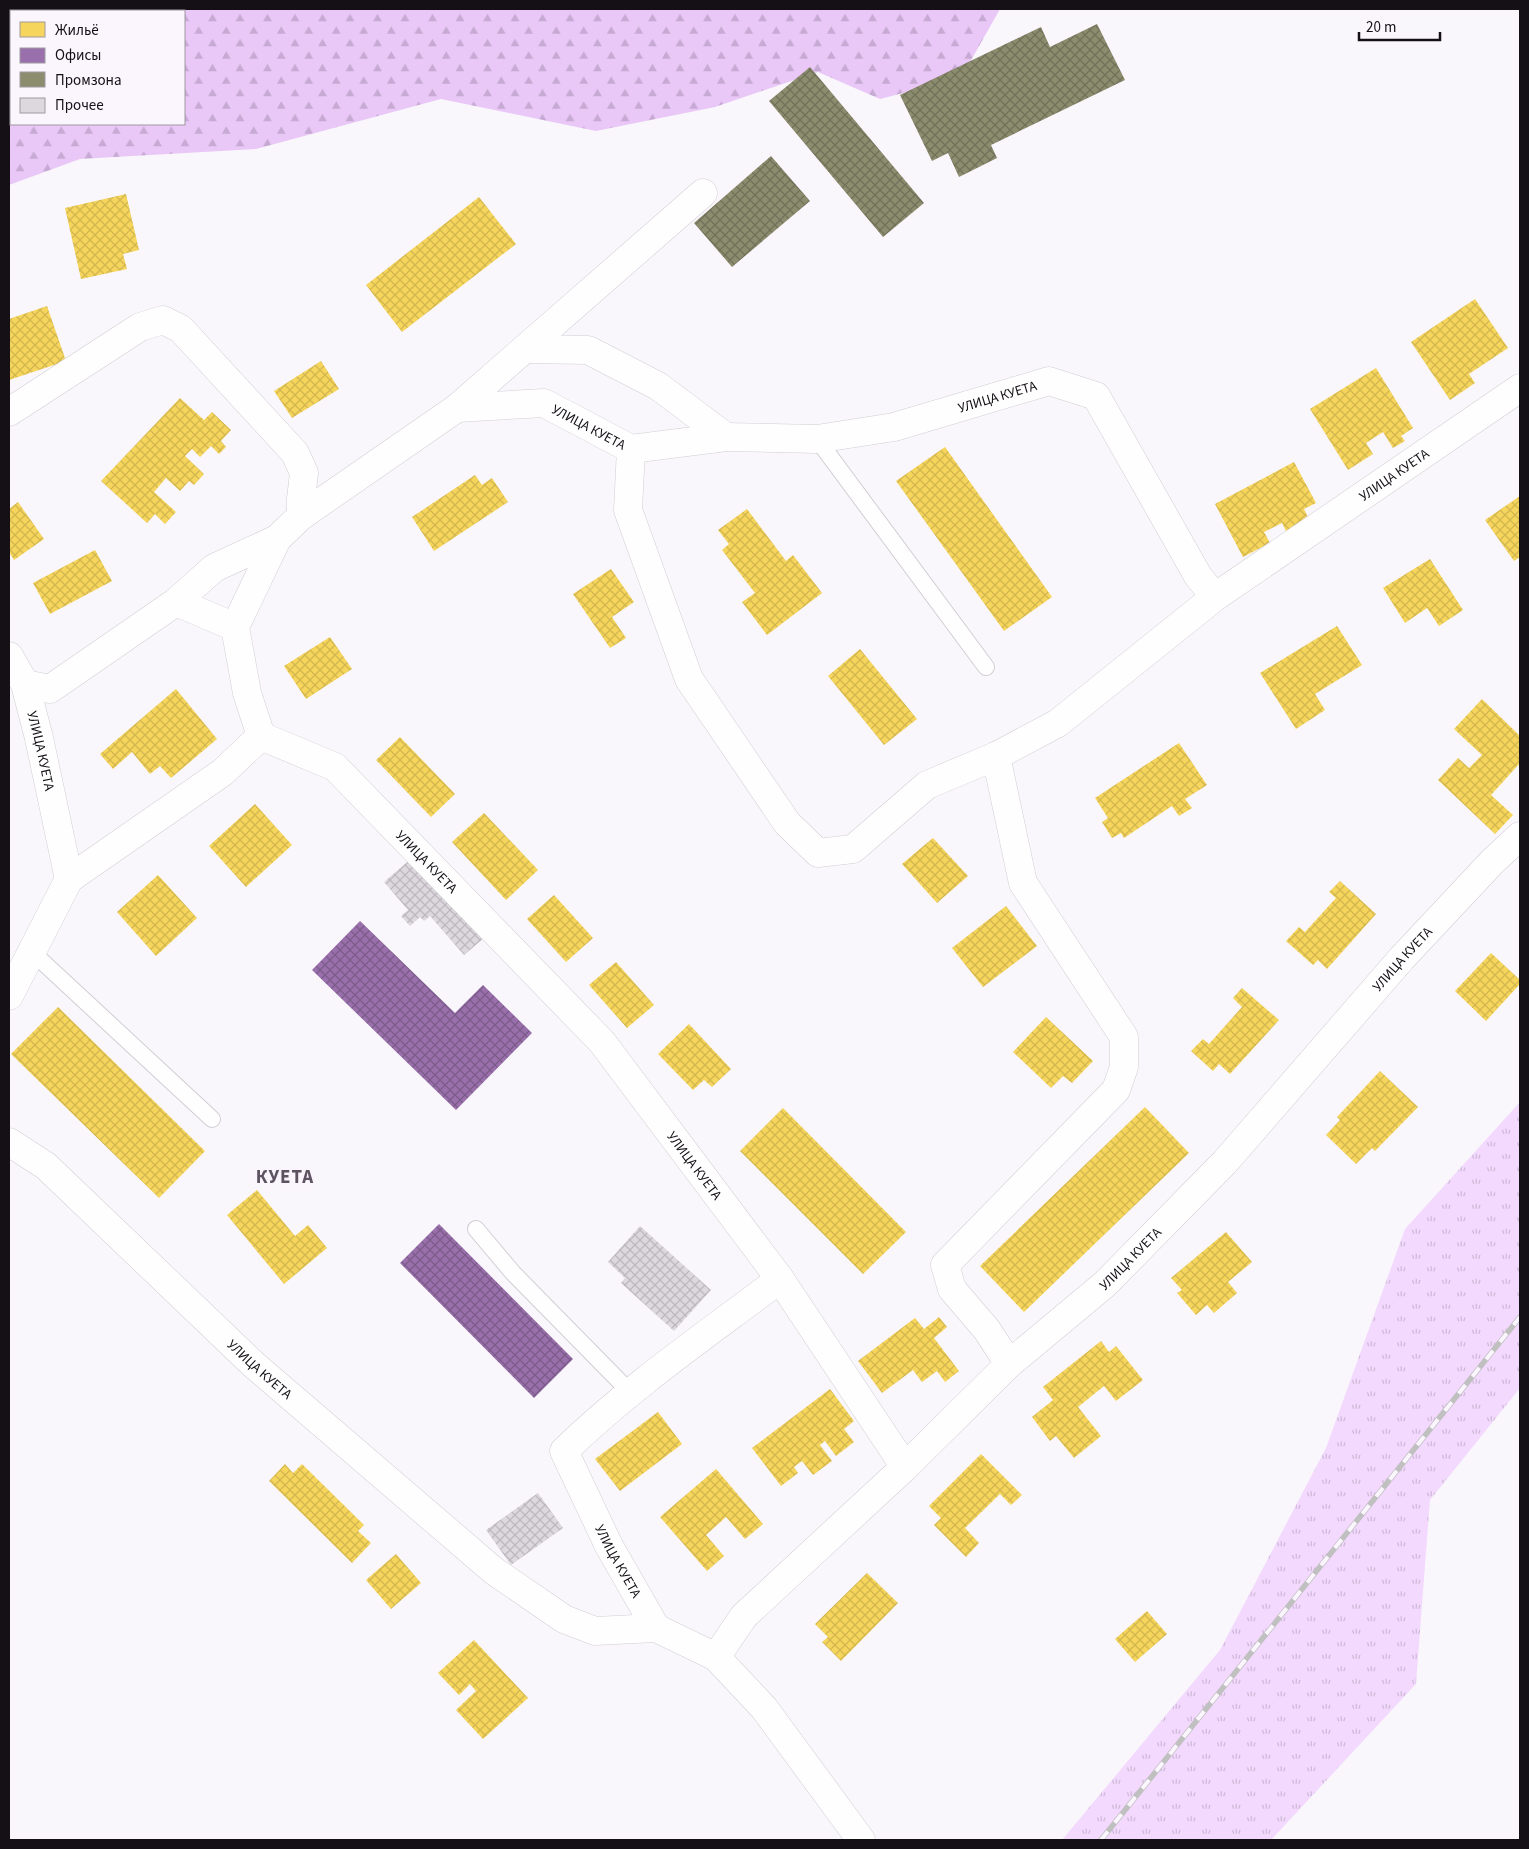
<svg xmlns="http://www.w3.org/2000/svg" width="1529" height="1849" font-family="'Source Sans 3',sans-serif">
<defs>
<pattern id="grass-tufts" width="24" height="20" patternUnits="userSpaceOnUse" patternTransform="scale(1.25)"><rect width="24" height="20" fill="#f2d9fd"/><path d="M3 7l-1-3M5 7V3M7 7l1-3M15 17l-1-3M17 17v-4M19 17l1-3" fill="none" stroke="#cfb9d8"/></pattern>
<pattern id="forest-firs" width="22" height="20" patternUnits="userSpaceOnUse" patternTransform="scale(1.25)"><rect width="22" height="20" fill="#e9c7f7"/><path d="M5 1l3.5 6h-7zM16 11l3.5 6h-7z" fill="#c7aad3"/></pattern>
<pattern id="homes-cross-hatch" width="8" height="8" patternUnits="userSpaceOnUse" patternTransform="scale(1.25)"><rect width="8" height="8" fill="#f6d55c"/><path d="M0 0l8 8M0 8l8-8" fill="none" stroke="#d2b64f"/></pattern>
<pattern id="offices-cross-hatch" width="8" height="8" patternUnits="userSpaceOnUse" patternTransform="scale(1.25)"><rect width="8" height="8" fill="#9970ab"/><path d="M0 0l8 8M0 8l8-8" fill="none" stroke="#7c5b8a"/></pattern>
<pattern id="industry-cross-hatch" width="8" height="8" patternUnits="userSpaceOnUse" patternTransform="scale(1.25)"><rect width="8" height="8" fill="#8c8c6e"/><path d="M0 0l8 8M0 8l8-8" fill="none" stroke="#717159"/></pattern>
<pattern id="building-cross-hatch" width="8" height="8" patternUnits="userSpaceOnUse" patternTransform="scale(1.25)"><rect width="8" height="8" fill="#dcd8dd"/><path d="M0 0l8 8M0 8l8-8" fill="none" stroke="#bcb8bd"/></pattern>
</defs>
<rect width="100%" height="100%" fill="#faf7fc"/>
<path fill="url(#grass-tufts)" d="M1520 1102V1388L1430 1500 1416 1684 1271 1840H1062L1220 1650 1326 1448 1405 1229Z"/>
<path fill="url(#forest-firs)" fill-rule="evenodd" d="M9 9H1000L961 78 880 99 818 72 715 107 596 131 441 99 256 149 80 159 9 185ZM11 11H184V124H11Z"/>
<path fill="url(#homes-cross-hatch)" d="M126 194 139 250 123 254 127 269 81 279 65 208Z
M479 197 516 244 402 332 366 285Z
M1475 299 1508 348 1469 374 1475 383 1450 400 1411 342Z
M47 306 66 361 9 380V319Z
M321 361 339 389 292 418 274 391Z
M1376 368 1413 428 1401 436 1405 441 1393 448 1383 432 1366 443 1373 454 1348 470 1310 409Z
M180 398 204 420 212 412 231 430 221 441 226 447 219 454 211 446 200 457 192 449 185 456 204 474 194 485 189 481 180 491 166 478 154 492 176 512 165 524 155 514 147 523 101 481Z
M945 447 1052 597 1004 631 896 481Z
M1294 462 1316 503 1304 509 1310 521 1287 533 1282 523 1264 532 1270 543 1243 557 1215 504Z
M475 475 482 485 492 478 508 502 434 551 412 517Z
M1520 496V557L1514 561 1485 520Z
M18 502 44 539 14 560 9 552V509Z
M747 509 786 561 793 555 822 593 767 635 742 602 755 593 722 550 729 544 718 530Z
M95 550 112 581 50 614 33 583Z
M1430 559 1463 610 1439 626 1427 608 1405 623 1383 588Z
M611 569 634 602 612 617 626 638 610 648 573 594Z
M1337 626 1362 665 1315 694 1325 710 1296 729 1260 673Z
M330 637 352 669 306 699 284 666Z
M860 649 917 719 884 745 828 676Z
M176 689 217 739 171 778 160 766 150 774 132 752 113 769 100 754Z
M1482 699 1520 736V763L1491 795 1513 815 1495 834 1438 780 1458 758 1469 768 1482 755 1454 729Z
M400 737 455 794 431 817 376 760Z
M1179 743 1207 785 1185 799 1192 808 1179 816 1172 806 1124 838 1121 833 1112 838 1102 822 1108 818 1095 798Z
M255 804 292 845 246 887 209 846Z
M484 813 538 870 506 900 452 842Z
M933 838 968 876 937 903 902 864Z
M158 875 197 918 156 956 117 912Z
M1340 881 1376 914 1327 969 1318 960 1313 965 1286 941 1299 927 1305 932 1336 898 1329 892Z
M554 895 593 938 566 962 527 919Z
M1006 906 1037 946 983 987 952 948Z
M1491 953 1520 980V984L1486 1021 1455 991Z
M616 962 654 1005 627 1028 589 985Z
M1242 988 1279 1020 1230 1074 1219 1064 1213 1071 1191 1051 1203 1039 1209 1044 1242 1007 1233 998Z
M58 1007 205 1151 159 1198 11 1054Z
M1046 1017 1093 1061 1072 1083 1063 1076 1051 1088 1013 1052Z
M689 1024 731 1069 712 1087 704 1080 693 1090 658 1054Z
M1380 1071 1418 1107 1375 1151 1372 1148 1356 1164 1326 1135 1340 1120 1337 1117Z
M1145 1107 1189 1153 1024 1312 980 1266Z
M783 1108 906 1232 863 1274 740 1151Z
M257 1190 295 1236 308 1225 327 1248 284 1284 227 1215Z
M1226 1232 1252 1262 1228 1282 1237 1293 1214 1313 1207 1305 1196 1315 1177 1293 1182 1290 1171 1278Z
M939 1317 947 1327 934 1338 959 1371 945 1382 937 1371 922 1382 913 1370 882 1393 858 1361 915 1318 924 1329Z
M1101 1341 1109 1352 1116 1346 1143 1380 1116 1401 1104 1386 1078 1407 1101 1436 1074 1458 1056 1436 1050 1441 1032 1417 1053 1400 1043 1387Z
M830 1389 854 1421 844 1429 854 1442 836 1456 825 1441 820 1445 832 1461 813 1475 802 1461 794 1467 798 1473 781 1486 752 1448Z
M658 1412 682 1444 620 1491 595 1459Z
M981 1454 1022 1495 1011 1505 1000 1494 965 1528 979 1543 966 1557 934 1525 941 1518 929 1506Z
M285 1464 293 1473 302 1464 364 1525 358 1531 371 1543 352 1563 269 1481Z
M716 1469 763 1524 745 1539 726 1517 706 1535 724 1556 707 1571 660 1517Z
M396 1554 421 1583 391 1609 366 1580Z
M867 1573 898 1603 841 1661 822 1642 828 1637 815 1624Z
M1147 1611 1167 1634 1135 1662 1115 1639Z
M474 1640 528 1698 483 1739 456 1710 476 1691 470 1684 459 1695 438 1673Z"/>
<path fill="url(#offices-cross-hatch)" d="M360 921 455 1013 483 985 532 1033 456 1110 312 970Z
M439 1224 573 1359 534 1398 400 1263Z"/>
<path fill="url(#industry-cross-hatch)" d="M1097 24 1125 80 991 145 997 158 959 177 948 153 932 161 900 95 1041 27 1050 47Z
M810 67 924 203 883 237 769 101Z
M771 156 810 201 732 267 694 223Z"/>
<path fill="url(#building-cross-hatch)" d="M413 857 484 938 464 955 430 916 424 921 420 917 410 926 401 916 408 910 384 882Z
M640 1226 711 1290 674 1331 621 1283 625 1278 608 1262Z
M538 1493 563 1528 511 1565 486 1530Z"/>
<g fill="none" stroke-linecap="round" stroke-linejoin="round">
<defs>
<path id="lane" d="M817 439 986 667
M32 952 212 1119
M476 1229 513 1273 630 1392"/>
<g id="street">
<path d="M525 349 588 350 658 386 726 437"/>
<path id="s1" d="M457 408 544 403 631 449 726 437 817 439 894 427 1049 381 1096 396 1198 576 1215 597 1520 388"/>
<path d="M9 412 140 327 163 320 181 329 295 453 304 473 301 499V516"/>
<path d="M631 449 628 510 689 679 787 823 818 853 853 849 927 785 996 756 1058 723 1215 597"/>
<path d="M176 602 235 627"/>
<path id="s2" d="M9 656 25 684 39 738 69 879 9 996"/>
<path d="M25 684 50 689 176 602 214 568 277 539"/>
<path id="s3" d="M261 736 335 767 602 1042 780 1279C706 1335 630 1387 564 1451L609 1546 656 1628"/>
<path d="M996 756 1023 883 1124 1037V1067L1116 1090 945 1265 952 1289 987 1330 1009 1364"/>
<path d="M69 879 223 772 261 736 247 693 235 627 277 539 301 516 457 408 703 193"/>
<path id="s4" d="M9 1142 46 1166 253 1364 494 1571 564 1619 595 1631 656 1628 716 1657 764 1708 861 1840"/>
<path d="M780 1279 905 1467"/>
<path id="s5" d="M716 1657 744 1616 905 1467 1009 1364 1105 1284 1225 1162 1402 958 1492 862 1520 836"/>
</g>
</defs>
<use href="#lane" stroke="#d1ced3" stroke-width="18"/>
<use href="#street" stroke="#d1ced3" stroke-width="29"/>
<use href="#lane" stroke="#fefeff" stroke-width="16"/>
<use href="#street" stroke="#fefeff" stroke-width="28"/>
<defs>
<path id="rail" d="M1101 1840 1520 1317"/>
</defs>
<use href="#rail" stroke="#c0c0c0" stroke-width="5.5"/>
<use href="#rail" stroke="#fbf6fd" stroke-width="4" stroke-dasharray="11" stroke-linecap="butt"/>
</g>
<g text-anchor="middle" stroke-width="5" stroke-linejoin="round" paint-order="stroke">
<g font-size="14" fill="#141015" stroke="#fbf6fd">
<text dy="5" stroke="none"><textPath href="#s1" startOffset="558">УЛИЦА КУЕТА</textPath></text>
<text dy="5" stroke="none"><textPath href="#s1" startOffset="138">УЛИЦА КУЕТА</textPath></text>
<text dy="5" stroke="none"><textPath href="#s1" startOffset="1112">УЛИЦА КУЕТА</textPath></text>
<text dy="5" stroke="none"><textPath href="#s2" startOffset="101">УЛИЦА КУЕТА</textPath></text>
<text dy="5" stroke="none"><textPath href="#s3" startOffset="212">УЛИЦА КУЕТА</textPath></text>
<text dy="5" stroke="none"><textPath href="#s5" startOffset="981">УЛИЦА КУЕТА</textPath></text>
<text dy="5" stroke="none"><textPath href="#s3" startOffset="618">УЛИЦА КУЕТА</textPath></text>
<text dy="5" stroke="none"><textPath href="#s5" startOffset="576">УЛИЦА КУЕТА</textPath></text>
<text dy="5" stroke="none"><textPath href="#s4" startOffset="339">УЛИЦА КУЕТА</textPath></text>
<text dy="5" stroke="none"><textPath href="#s3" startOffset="1159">УЛИЦА КУЕТА</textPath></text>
</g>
<g font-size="19" font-weight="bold" letter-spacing="1" fill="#5d5361" stroke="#fbf6fd">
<text x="285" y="1183">КУЕТА</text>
</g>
</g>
<rect width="1529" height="1849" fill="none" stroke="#141015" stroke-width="20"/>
<rect x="10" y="10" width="175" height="115" fill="#fbf6fd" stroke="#9f9aa0"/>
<rect x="20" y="22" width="25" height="15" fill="#f6d55c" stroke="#9f9aa0"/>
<text x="55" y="35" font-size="15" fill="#141015">Жильё</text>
<rect x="20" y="48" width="25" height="15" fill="#9970ab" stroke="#9f9aa0"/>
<text x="55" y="60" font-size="15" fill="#141015">Офисы</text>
<rect x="20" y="72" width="25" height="15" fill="#8c8c6e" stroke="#9f9aa0"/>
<text x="55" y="85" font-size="15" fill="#141015">Промзона</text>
<rect x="20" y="98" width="25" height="15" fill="#dcd8dd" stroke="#9f9aa0"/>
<text x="55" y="110" font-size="15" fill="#141015">Прочее</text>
<path d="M1359 32v8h81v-8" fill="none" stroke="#141015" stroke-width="2.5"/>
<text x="1366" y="32" font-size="15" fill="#141015" stroke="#fbf6fd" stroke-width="4" paint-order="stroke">20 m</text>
</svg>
